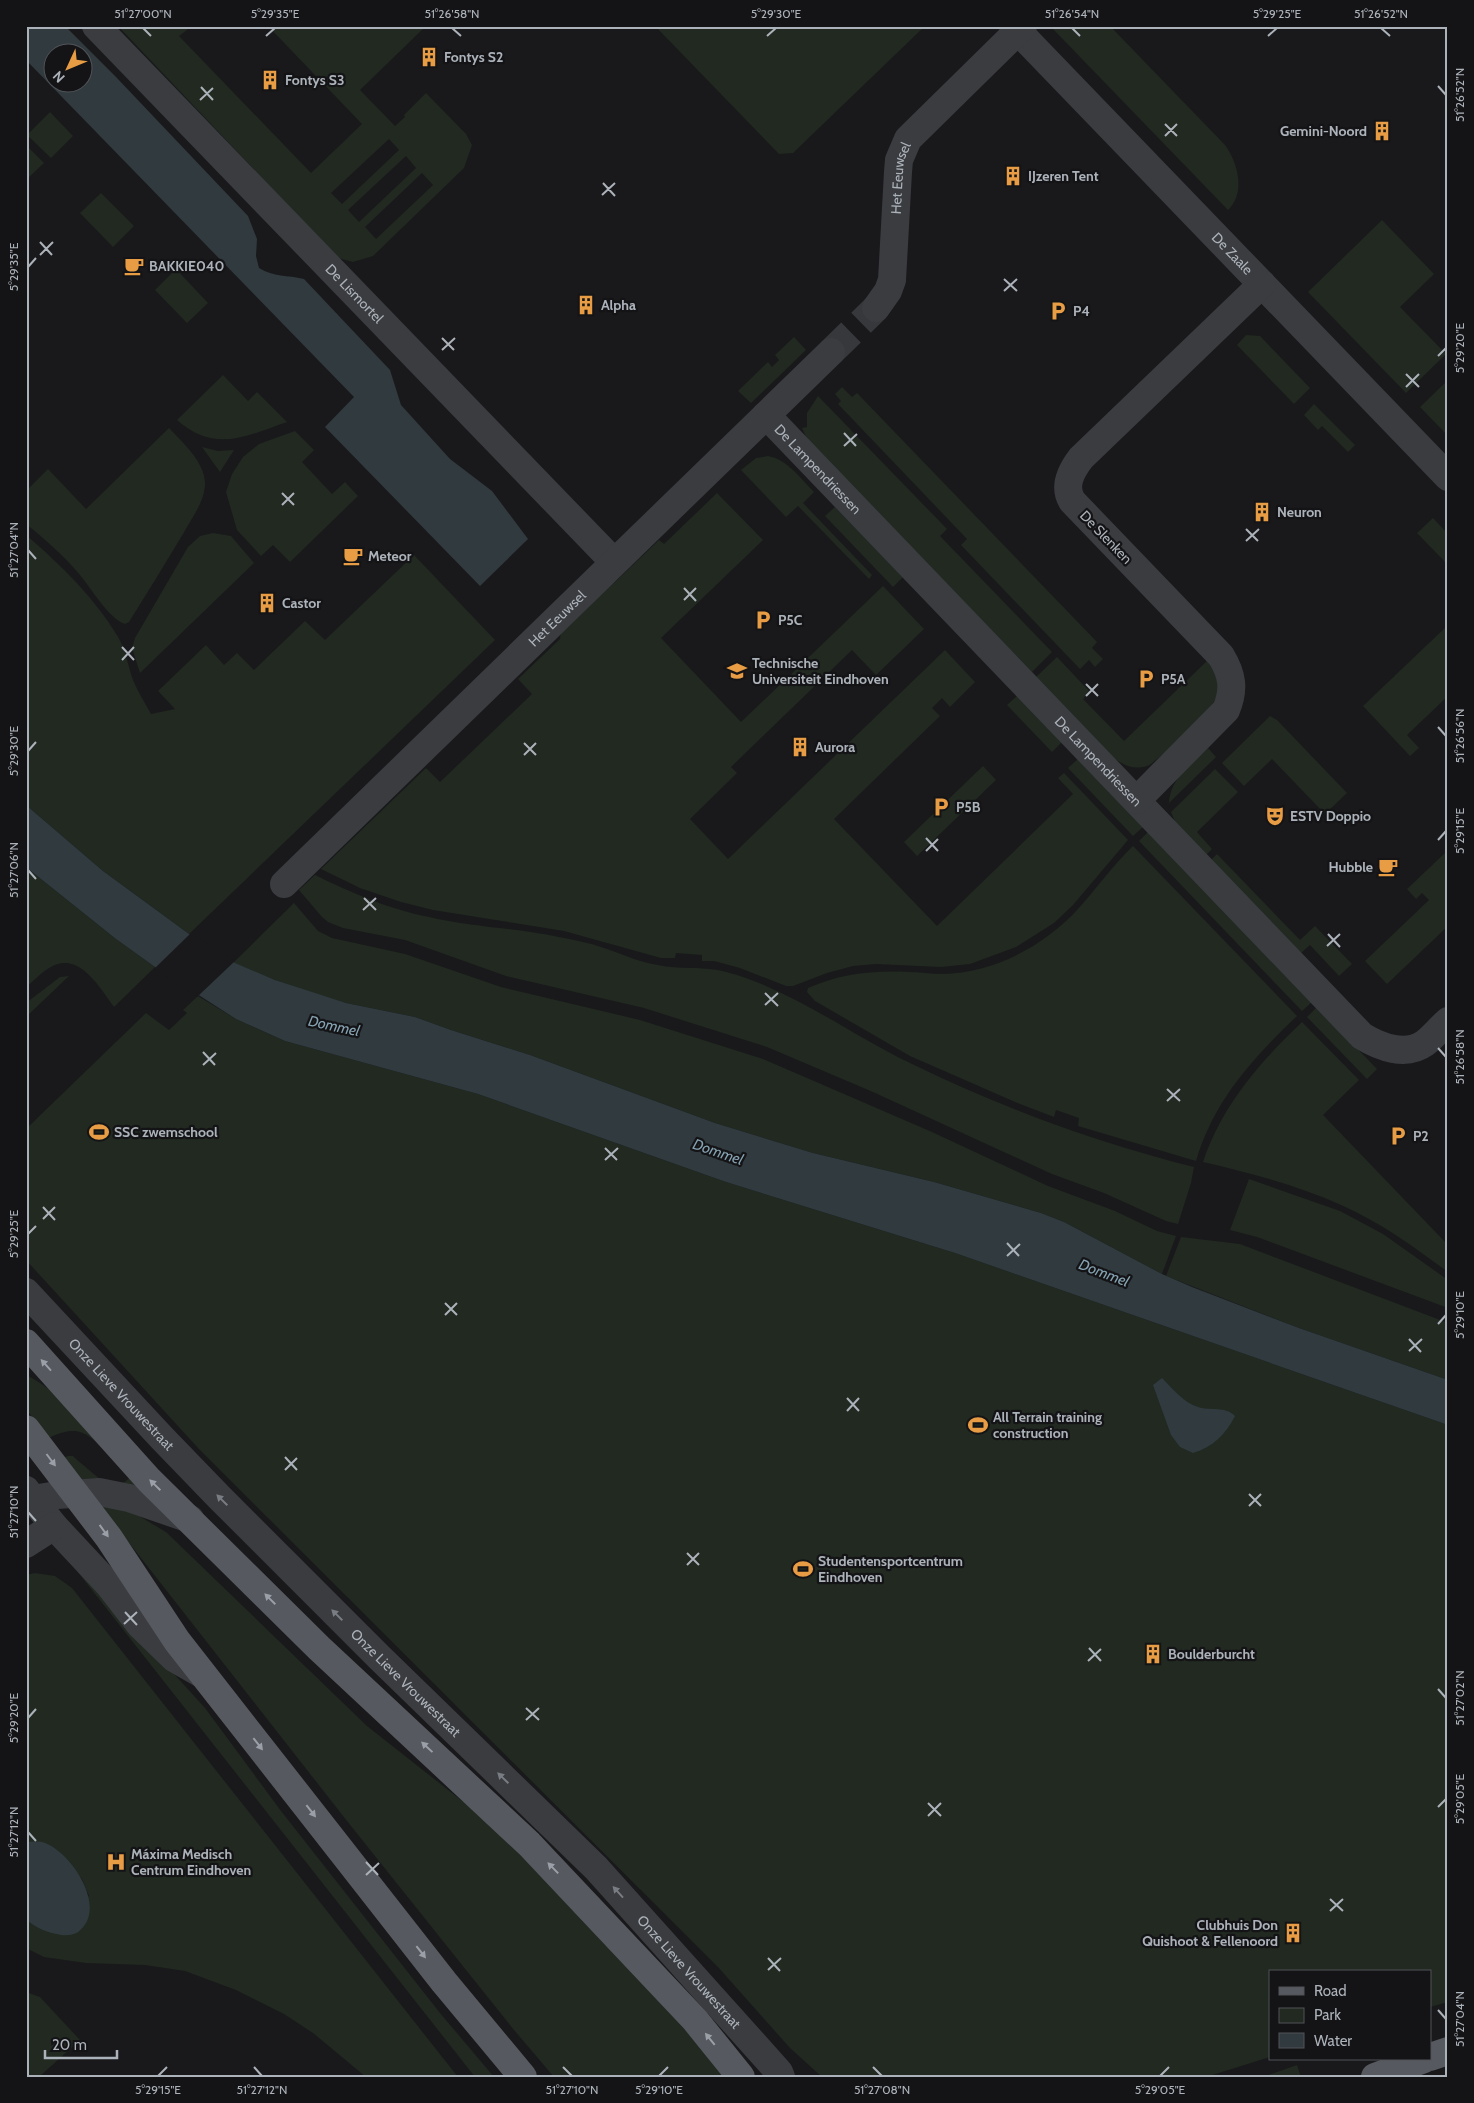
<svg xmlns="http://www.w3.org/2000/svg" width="1474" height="2103" font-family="Cabin,sans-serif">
<rect width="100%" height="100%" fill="#19191b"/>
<path fill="#212921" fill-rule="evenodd" d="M118 26H192L179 36 311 173 362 124 268 26H426L360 90 395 126 405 117 404 115 426 93 466 134 472 145 464 168 373 256 353 262 338 258ZM389 139 399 150 342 204 331 193ZM406 156 416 168 359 222 348 210ZM422 173 433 185 376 239 365 227Z
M655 26H925L793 153 779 154Z
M1056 26H1110L1225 145C1238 163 1246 193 1228 210L1053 29Z
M50 112 73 136 51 158 27 135Z
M26 145 44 163 26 180Z
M101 193 134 226 113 247 80 213Z
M1382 220 1434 274 1400 307 1446 354 1406 393 1308 292Z
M176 269 208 303 187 323 155 290Z
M1246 335 1260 336 1310 388 1294 404 1237 345Z
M794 337 806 350 751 403 738 391 768 362 772 367 779 360 775 355Z
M223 375 248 401 257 392 287 422C244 437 215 453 177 420Z
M1448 380V436L1420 407Z
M842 387 852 397 857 393 1097 642 1092 648 1103 659 1095 667 1089 660 1080 669 961 545 967 539 838 404 841 401 835 394Z
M818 396 947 529 940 536 1052 652 1032 672 808 441 802 428 807 427V413Z
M1314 404 1355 445 1348 452 1322 426 1318 430 1304 415Z
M169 428C183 443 206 463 205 485 204 503 191 519 183 534 165 564 147 593 129 622L125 624C109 619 91 588 80 575 64 556 46 540 26 524V491L48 469 86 509Z
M295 431 314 450 302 462 332 494 345 482 358 496 290 562 273 545 261 556 237 530 226 492 232 474 243 457 259 444Z
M202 447 218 451 234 450 220 472Z
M768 456C788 460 800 478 814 492L803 503 872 575 869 579 798 506 786 517 741 470 756 458Z
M717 493 763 540 661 638 741 722 883 586 924 629 876 675 852 650 731 767 737 773 690 819 728 859 945 650 975 682 950 707 942 698 932 708 940 716 834 819 937 926 1073 794 1058 778 1064 773 1128 840 1073 905 1054 923 1016 947 970 964 941 967 876 964 853 966 827 973 793 986H786L740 968 714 961H702V955L676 953 675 958H661L564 931 433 910 401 902 360 888 321 869 426 768 440 782 532 694 518 679 560 639 562 621 614 583 659 540 664 544Z
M835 507 903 577 893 587 825 516Z
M1433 518 1448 534V565L1417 533Z
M213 533 231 536 254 563 140 673 132 648 135 638 188 547 200 536Z
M26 535C60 564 95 598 118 637 126 650 128 666 133 680 138 692 145 703 151 714L175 709 158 691 206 645 224 665 237 653 254 670 305 621 325 640 414 555 495 640 189 934 103 871 26 805Z
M1448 625V696L1407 735 1419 748 1410 756 1363 706Z
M1057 657 1090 692 1083 699 1124 741 1208 660C1215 671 1220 683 1217 696 1215 707 1157 763 1147 766 1134 770 1125 766 1115 759L1036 677Z
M1017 696 1062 742 1052 752 1007 705Z
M1270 716 1277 720 1347 793 1325 814 1272 759 1244 786 1222 763Z
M1208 748 1216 757 1169 803C1170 778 1192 764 1208 748Z
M1078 759 1143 827 1133 836 1068 768Z
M983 766 996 780 917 856 904 842Z
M1215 769 1238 792 1197 832 1212 849 1206 855 1176 824 1171 812Z
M1148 832 1312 1002 1302 1011 1139 841Z
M1133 846 1297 1016C1253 1058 1214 1100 1196 1161L1078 1126 1079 1118 1056 1110 1054 1117 1020 1104 910 1056 815 1001 807 992 808 988C839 974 874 970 908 972 919 972 931 974 942 974 994 973 1044 946 1078 909 1097 888 1113 865 1133 846Z
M1446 852 1448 854V926L1387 984 1365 961 1429 900 1422 893 1416 899 1407 889Z
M1217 854 1300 940 1315 926 1352 964 1339 976 1310 945 1301 953 1211 860Z
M26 867 116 939 155 967 114 1007C102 991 83 957 58 964 46 967 35 980 26 987Z
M315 875C352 893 388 909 429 917 471 927 516 928 559 937 574 940 590 943 604 948 622 954 639 962 658 965 675 969 692 967 709 969 722 970 734 974 746 978 805 999 852 1035 908 1062 1000 1107 1095 1142 1194 1167L1191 1183 1178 1224 1166 1221 1104 1193 1052 1174 873 1092 767 1047 644 1008 506 976 405 940 343 928 328 922 322 917 299 890Z
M294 903 318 931 332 938 405 954 501 987 640 1020 763 1059 932 1132 1048 1186 1115 1211 1157 1231 1176 1236 1162 1274 1064 1222 1041 1213 934 1182 813 1153 715 1123 530 1055 451 1030 415 1017 346 1003 312 993 275 980 233 963Z
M69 976 26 1017V1003L60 977Z
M198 996 236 1019 285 1041 478 1094 726 1182 955 1253 1448 1425V2002L1430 2007V1972H1270V2057L1206 2077H822L790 2048 718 1967 199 1449 26 1260V1129L146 1013 169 1030 187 1013 183 1010Z
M1317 1007 1377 1069 1367 1079 1307 1017Z
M1302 1022 1359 1080 1323 1115 1448 1245V1272C1414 1247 1380 1222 1341 1205 1297 1185 1250 1173 1203 1162 1222 1105 1260 1062 1302 1022Z
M1249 1179 1340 1211 1383 1234 1448 1280V1308L1257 1237 1230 1230Z
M1181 1237 1240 1244 1448 1323V1380L1299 1328 1166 1276Z
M26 1375C62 1392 85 1427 111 1456 87 1433 80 1423 48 1438L26 1409Z
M68 1456H73L76 1459 101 1480 122 1484 132 1476 149 1494 82 1483 63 1458Z
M104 1502 139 1516 166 1532 367 1726 485 1819 600 1937 698 2044 724 2077H554L514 2030 347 1821 101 1507Z
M79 1569 205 1708 281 1811 440 2013 494 2077H475L77 1571Z
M35 1573 55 1576 72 1588 458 2077H366L313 2033 284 2014 236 1990 185 1971 145 1965 86 1963 44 1957 26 1948V1919L29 1921 89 1896 82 1879 69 1863 42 1843 26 1842V1575Z
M26 1992 40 1997 80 2040 39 2077H26Z
M1297 2065 1301 2077H1263Z"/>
<path fill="#303a3f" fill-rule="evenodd" d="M26 26H65L116 77 248 216 257 239 256 256 259 268C274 277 287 275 304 279L390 370 401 405 450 459 492 491 528 539 480 586 325 427 354 397 26 60ZM52 52H82V82H52Z
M26 805 103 871 189 934 235 963 275 980 346 1003 415 1017 451 1030 530 1055 715 1123 813 1153 934 1182 1041 1213 1064 1222 1162 1274 1192 1287 1299 1328 1448 1380V1425L955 1253 726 1182 478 1094 285 1041 236 1019 155 967 116 939 26 867Z
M1162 1378C1172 1388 1184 1403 1198 1407 1210 1411 1226 1406 1235 1416 1226 1434 1213 1447 1193 1453L1180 1447 1171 1435 1153 1385Z
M26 1842C31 1842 37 1841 42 1842 68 1849 104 1900 84 1926 78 1934 72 1936 61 1935 49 1933 35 1928 26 1919Z"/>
<path fill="#19191b" d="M191 933 235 961 197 997 154 969Z"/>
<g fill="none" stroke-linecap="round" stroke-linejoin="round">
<path stroke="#36383b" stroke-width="28" stroke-dasharray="28 14" stroke-linecap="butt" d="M831 352 876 308"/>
<g stroke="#3a3c40" stroke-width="28">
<path id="s1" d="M96 26 614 562"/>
<path id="s2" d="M1013 26 1448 477"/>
<path id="s3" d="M876 308 888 291 892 280 898 172 899 160 908 139 1023 26"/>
<path id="s4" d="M766 415 1362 1036C1380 1047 1406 1057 1425 1043 1433 1037 1440 1028 1448 1021"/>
<path d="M1137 800 1226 710C1235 689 1232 674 1221 656L1072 501C1063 486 1071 471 1081 458L1262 284"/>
<path id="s5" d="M284 884 831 352"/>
<path id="s6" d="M26 1292 162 1438 219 1497 380 1658 596 1868 779 2072 781 2077"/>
<path d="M26 1490 54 1526 109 1585 140 1625 174 1658 202 1674"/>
<path d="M26 1504 33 1499 57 1495 99 1492 129 1498 190 1519"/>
<path d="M26 1544 54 1526"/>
</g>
<path stroke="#56595f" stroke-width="28" d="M26 1343 149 1480 319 1648 529 1844 695 2020 741 2077
M26 1429 109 1538 177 1641 444 1982 523 2077
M1430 2057 1448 2051
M1375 2077 1424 2059"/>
</g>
<defs><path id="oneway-solid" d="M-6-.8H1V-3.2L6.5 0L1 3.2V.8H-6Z" transform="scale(1.25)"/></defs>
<g fill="#9ba0a8">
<use href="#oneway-solid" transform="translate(46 1365) rotate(-132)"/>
<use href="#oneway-solid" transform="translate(51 1460) rotate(53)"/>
<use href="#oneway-solid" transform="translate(155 1485) rotate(-136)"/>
<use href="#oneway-solid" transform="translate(104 1531) rotate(54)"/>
<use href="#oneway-solid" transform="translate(270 1599) rotate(-135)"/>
<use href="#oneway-solid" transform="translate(258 1744) rotate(52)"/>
<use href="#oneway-solid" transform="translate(427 1747) rotate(-137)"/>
<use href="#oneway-solid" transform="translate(311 1811) rotate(52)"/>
<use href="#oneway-solid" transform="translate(553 1868) rotate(-134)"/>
<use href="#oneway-solid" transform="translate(421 1952) rotate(52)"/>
<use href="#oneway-solid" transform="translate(710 2039) rotate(-129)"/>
</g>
<g fill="#797d83">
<use href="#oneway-solid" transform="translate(222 1500) rotate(-135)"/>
<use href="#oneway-solid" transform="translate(337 1615) rotate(-135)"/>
<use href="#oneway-solid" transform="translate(503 1778) rotate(-136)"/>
<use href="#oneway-solid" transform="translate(618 1892) rotate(-132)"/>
</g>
<path fill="none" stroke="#acb2ba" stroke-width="2" d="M143 28 151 36M452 28 461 36M1072 28 1080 36M1381 28 1390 36M266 36 275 28M767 36 776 28M1268 36 1277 28M1438 86 1446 95M201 87 213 100M200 100 213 88M1165 124 1177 136M1165 136 1177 124M603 183 615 196M602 195 615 183M40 242 52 255M40 255 53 242M28 267 36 258M1004 279 1017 291M1004 291 1017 279M442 338 454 350M442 350 455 338M1438 356 1446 348M1406 374 1419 387M1406 387 1419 374M844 433 856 446M844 446 857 434M282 493 294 505M282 505 294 493M1246 529 1258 541M1246 541 1259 529M28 550 36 559M684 588 696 601M684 600 696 588M122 647 134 660M122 660 134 647M1086 684 1098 696M1086 696 1098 684M1438 727 1446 736M524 743 536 755M28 751 36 742M524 755 536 743M926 838 938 851M1438 840 1446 831M926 851 938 839M28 870 36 879M364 898 376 910M363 910 376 898M1328 934 1340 947M1327 946 1340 934M765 993 778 1006M765 1005 778 993M1438 1048 1446 1057M203 1052 215 1065M203 1065 216 1053M1167 1089 1180 1101M1167 1101 1180 1089M605 1148 617 1160M605 1160 618 1148M43 1207 55 1220M43 1219 55 1207M28 1234 36 1226M1007 1243 1019 1256M1007 1256 1020 1244M445 1303 457 1315M445 1315 457 1303M1438 1324 1446 1315M1409 1339 1421 1352M1409 1351 1422 1339M847 1398 859 1411M847 1411 859 1398M285 1457 297 1470M285 1470 297 1458M1249 1494 1261 1506M1249 1506 1261 1494M28 1512 36 1521M687 1553 699 1565M687 1565 699 1553M125 1612 137 1625M124 1624 137 1612M1089 1648 1101 1661M1088 1661 1101 1649M1438 1689 1446 1698M526 1708 539 1720M28 1718 36 1709M526 1720 539 1708M928 1803 941 1816M1438 1807 1446 1799M928 1816 941 1803M28 1832 36 1841M366 1862 378 1875M366 1875 379 1863M1330 1899 1343 1911M1330 1911 1343 1899M768 1958 780 1971M768 1970 781 1958M1438 2010 1446 2019M254 2067 262 2076M563 2067 572 2076M873 2067 882 2076M158 2076 167 2067M659 2076 668 2067M1160 2076 1169 2067"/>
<defs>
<symbol id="building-bare" viewBox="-9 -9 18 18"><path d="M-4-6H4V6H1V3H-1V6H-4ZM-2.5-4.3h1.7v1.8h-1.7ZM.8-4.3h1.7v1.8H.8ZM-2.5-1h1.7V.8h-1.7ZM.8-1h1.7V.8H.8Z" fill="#e89c44" stroke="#141416" stroke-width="2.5" paint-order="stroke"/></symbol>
<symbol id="cafe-bare" viewBox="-9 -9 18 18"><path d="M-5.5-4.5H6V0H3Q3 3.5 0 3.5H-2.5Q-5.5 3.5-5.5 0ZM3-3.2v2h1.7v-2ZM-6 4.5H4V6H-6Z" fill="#e89c44" stroke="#141416" stroke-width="2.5" paint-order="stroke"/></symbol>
<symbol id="parking-bare" viewBox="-9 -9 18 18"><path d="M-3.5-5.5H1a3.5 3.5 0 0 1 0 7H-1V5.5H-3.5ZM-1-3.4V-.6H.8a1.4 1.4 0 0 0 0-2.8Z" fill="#e89c44" stroke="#141416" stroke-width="2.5" paint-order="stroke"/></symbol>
<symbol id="university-bare" viewBox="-9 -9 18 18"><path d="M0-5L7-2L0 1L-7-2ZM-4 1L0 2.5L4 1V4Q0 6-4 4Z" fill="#e89c44" stroke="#141416" stroke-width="2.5" paint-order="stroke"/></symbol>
<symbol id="theatre-bare" viewBox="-9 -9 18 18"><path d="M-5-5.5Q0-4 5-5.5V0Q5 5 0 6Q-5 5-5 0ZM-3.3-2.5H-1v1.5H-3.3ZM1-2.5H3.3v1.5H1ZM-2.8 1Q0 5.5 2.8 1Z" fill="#e89c44" stroke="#141416" stroke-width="2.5" paint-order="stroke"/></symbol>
<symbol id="stadium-bare" viewBox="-9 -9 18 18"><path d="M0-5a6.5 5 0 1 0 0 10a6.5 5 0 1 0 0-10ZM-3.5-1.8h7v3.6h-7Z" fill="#e89c44" stroke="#141416" stroke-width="2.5" paint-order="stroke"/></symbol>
<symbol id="hospital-bare" viewBox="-9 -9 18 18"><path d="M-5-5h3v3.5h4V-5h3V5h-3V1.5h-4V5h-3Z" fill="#e89c44" stroke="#141416" stroke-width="2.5" paint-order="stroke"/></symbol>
</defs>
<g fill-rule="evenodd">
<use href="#building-bare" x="415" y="43" width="28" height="28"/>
<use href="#building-bare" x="256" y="66" width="28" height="28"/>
<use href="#building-bare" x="1368" y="117" width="28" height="28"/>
<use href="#building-bare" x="999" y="162" width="28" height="28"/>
<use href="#cafe-bare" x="120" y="252" width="28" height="28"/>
<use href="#building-bare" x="572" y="291" width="28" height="28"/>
<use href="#parking-bare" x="1044" y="297" width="28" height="28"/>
<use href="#building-bare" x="1248" y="498" width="28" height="28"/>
<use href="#cafe-bare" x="339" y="542" width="28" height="28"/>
<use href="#building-bare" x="253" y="589" width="28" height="28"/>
<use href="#parking-bare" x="749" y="606" width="28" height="28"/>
<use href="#university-bare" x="723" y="657" width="28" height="28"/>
<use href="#parking-bare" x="1132" y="665" width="28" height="28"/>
<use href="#building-bare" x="786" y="733" width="28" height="28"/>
<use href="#parking-bare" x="927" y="793" width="28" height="28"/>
<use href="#theatre-bare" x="1261" y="802" width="28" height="28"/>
<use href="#cafe-bare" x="1374" y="853" width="28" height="28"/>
<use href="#stadium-bare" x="85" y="1118" width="28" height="28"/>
<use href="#parking-bare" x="1384" y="1122" width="28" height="28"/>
<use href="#stadium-bare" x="964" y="1411" width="28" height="28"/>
<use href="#stadium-bare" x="789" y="1555" width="28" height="28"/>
<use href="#building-bare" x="1139" y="1640" width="28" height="28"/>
<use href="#hospital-bare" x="102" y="1848" width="28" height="28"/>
<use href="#building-bare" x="1279" y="1919" width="28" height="28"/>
</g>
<g text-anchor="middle" stroke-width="4.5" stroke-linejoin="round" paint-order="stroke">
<g font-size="14" font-weight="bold" fill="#acb2ba" stroke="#141416" text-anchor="start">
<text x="444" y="62">Fontys S2</text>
<text x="285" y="85">Fontys S3</text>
<text x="1367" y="136" text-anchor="end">Gemini-Noord</text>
<text x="1028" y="181">IJzeren Tent</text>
<text x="149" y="271">BAKKIE040</text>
<text x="601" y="310">Alpha</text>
<text x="1073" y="316">P4</text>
<text x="1277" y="517">Neuron</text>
<text x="368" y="561">Meteor</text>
<text x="282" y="608">Castor</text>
<text x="778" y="625">P5C</text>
<text x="752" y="668">Technische<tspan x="752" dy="16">Universiteit Eindhoven</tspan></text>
<text x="1161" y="684">P5A</text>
<text x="815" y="752">Aurora</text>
<text x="956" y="812">P5B</text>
<text x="1290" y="821">ESTV Doppio</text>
<text x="1373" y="872" text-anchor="end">Hubble</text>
<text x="114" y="1137">SSC zwemschool</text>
<text x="1413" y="1141">P2</text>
<text x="993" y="1422">All Terrain training<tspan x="993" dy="16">construction</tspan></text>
<text x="818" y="1566">Studentensportcentrum<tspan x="818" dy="16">Eindhoven</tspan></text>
<text x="1168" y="1659">Boulderburcht</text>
<text x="131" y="1859">Máxima Medisch<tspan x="131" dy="16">Centrum Eindhoven</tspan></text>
<text x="1278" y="1930" text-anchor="end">Clubhuis Don<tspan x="1278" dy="16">Quishoot &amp; Fellenoord</tspan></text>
</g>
<g font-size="14" fill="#acb2ba" stroke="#141416">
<text dy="5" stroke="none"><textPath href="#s3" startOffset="135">Het Eeuwsel</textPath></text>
<text dy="5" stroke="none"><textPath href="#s2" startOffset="316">De Zaale</textPath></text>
<text dy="5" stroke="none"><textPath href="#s1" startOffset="372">De Lismortel</textPath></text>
<text dy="5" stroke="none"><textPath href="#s4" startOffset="75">De Lampendriessen</textPath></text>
<text transform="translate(1106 537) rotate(46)" y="5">De Slenken</text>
<text dy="5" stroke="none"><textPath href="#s5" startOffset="381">Het Eeuwsel</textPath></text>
<text dy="5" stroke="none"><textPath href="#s4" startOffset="480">De Lampendriessen</textPath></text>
<text dy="5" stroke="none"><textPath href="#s6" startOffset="140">Onze Lieve Vrouwestraat</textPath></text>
<text dy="5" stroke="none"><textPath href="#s6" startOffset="545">Onze Lieve Vrouwestraat</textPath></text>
<text dy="5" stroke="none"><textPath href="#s6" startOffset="950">Onze Lieve Vrouwestraat</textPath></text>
</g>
<g font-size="15" font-style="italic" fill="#86a3b3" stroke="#141416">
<text transform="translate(334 1026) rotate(12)" y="5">Dommel</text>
<text transform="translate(718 1152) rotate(19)" y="5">Dommel</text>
<text transform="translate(1104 1273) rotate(21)" y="5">Dommel</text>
</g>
</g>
<rect width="1474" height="2103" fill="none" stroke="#141416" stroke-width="55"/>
<rect x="1269" y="1970" width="162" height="90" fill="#141416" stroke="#515358"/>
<rect x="1279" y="1987" width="25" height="8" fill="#56595f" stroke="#515358"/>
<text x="1314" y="1996" font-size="15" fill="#acb2ba">Road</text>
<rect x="1279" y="2008" width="25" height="15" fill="#212921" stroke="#515358"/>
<text x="1314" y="2020" font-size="15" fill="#acb2ba">Park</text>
<rect x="1279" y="2033" width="25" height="15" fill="#303a3f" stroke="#515358"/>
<text x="1314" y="2046" font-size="15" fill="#acb2ba">Water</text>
<g transform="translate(68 68) rotate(226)"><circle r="24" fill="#141416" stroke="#515358"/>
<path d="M0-4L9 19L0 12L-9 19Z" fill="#e89c44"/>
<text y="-8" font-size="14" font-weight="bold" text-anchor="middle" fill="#acb2ba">N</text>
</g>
<path d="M45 2050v8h72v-8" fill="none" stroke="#acb2ba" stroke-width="2.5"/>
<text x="52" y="2050" font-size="15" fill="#acb2ba" stroke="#141416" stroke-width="4" paint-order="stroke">20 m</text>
<rect x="28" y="28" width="1418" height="2048" fill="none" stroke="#acb2ba" stroke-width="2"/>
<g font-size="12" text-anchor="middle" fill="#acb2ba">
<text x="143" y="18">51°27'00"N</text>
<text x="275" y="18">5°29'35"E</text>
<text x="452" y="18">51°26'58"N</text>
<text x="776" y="18">5°29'30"E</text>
<text x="1072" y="18">51°26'54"N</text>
<text x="1277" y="18">5°29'25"E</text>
<text x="1381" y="18">51°26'52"N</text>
<text transform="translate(1460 95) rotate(-90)" y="4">51°26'52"N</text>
<text transform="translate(14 267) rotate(-90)" y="4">5°29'35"E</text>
<text transform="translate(1460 348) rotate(-90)" y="4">5°29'20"E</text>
<text transform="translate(14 550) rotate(-90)" y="4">51°27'04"N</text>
<text transform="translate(1460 736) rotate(-90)" y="4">51°26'56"N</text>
<text transform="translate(14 751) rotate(-90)" y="4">5°29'30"E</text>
<text transform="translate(1460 831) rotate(-90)" y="4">5°29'15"E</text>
<text transform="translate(14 870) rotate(-90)" y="4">51°27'06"N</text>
<text transform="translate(1460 1057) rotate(-90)" y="4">51°26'58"N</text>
<text transform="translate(14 1234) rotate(-90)" y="4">5°29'25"E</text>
<text transform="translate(1460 1315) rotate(-90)" y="4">5°29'10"E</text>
<text transform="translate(14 1512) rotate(-90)" y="4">51°27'10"N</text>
<text transform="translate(1460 1698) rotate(-90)" y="4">51°27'02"N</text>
<text transform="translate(14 1718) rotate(-90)" y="4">5°29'20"E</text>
<text transform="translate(1460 1799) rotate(-90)" y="4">5°29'05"E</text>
<text transform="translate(14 1832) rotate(-90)" y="4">51°27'12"N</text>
<text transform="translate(1460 2019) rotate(-90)" y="4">51°27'04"N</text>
<text x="158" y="2094">5°29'15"E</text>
<text x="262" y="2094">51°27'12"N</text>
<text x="572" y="2094">51°27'10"N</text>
<text x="659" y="2094">5°29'10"E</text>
<text x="882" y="2094">51°27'08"N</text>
<text x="1160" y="2094">5°29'05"E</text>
</g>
</svg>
